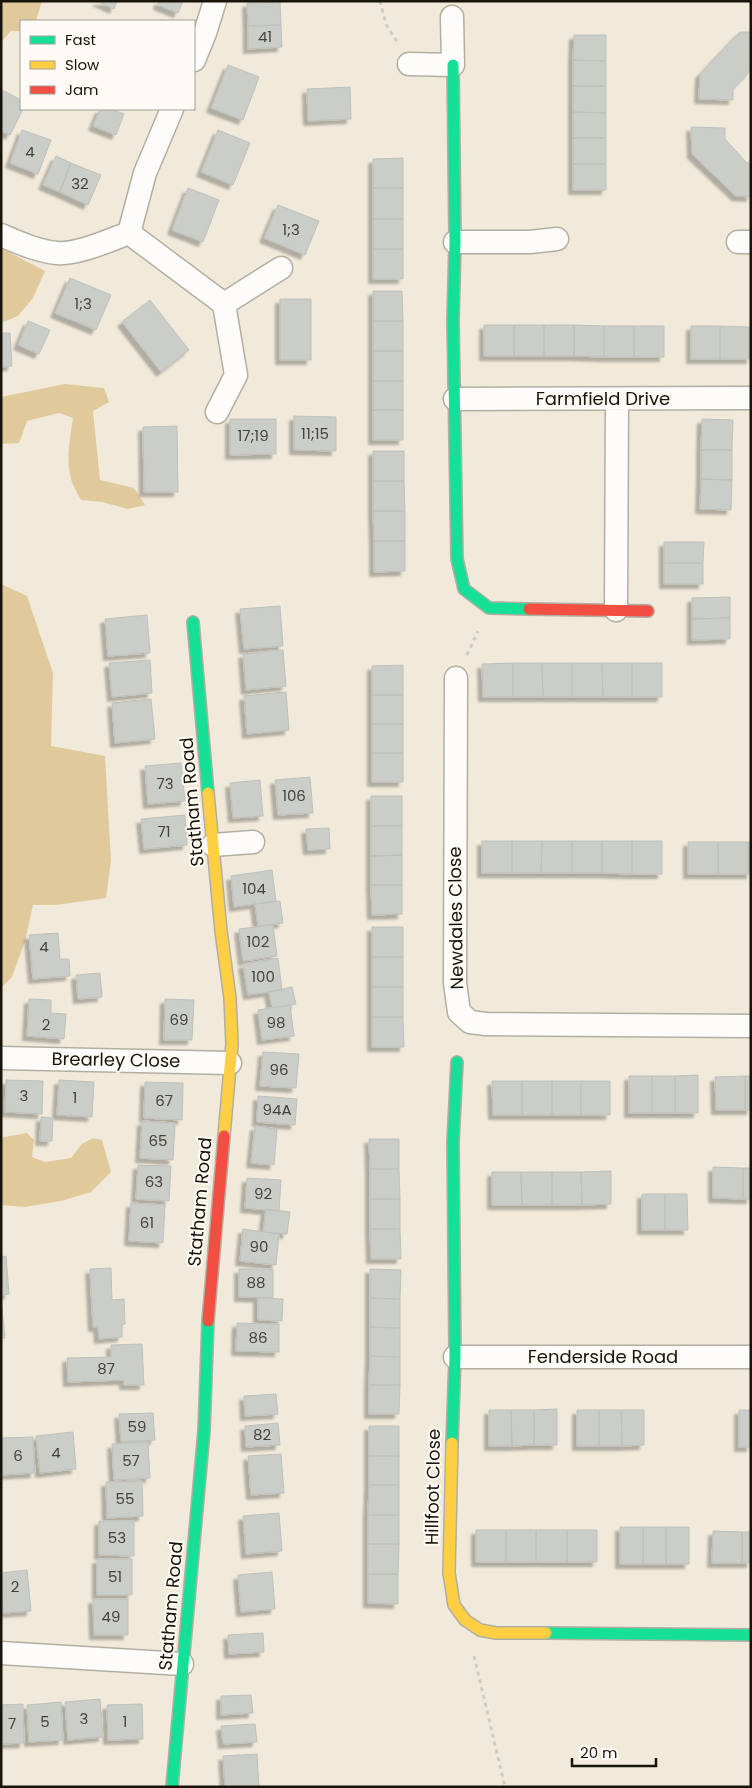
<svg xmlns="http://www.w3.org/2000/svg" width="752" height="1788" font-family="Poppins,sans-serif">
<defs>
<filter id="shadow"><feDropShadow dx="-4.5" dy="4.5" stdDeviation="1" flood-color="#0004"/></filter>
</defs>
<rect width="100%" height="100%" fill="#f1eadb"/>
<path fill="#e0ca9b" d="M1 1H42L36 21H21V31H11L1 42Z
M1 248 45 271 33 298 18 316 1 323Z
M65 384 104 388 109 402 93 411 100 480 134 488 145 505 128 509 102 502 81 500C78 494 74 488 72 482 65 462 70 438 73 418L59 413 27 421 19 443 1 444V397Z
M1 584 27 596 53 673 51 746 105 756 111 861 106 898 56 905H33L25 941 12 977 1 988Z
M27 1133 34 1140 32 1157 45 1162 71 1158 82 1144 93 1138 102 1140 111 1172 91 1192 61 1201 25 1207 1 1205V1140L4 1137Z"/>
<path fill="#cbcdc9" stroke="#bec0bc" filter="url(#shadow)" d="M97 1H117L114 9Z
M159 1H183L178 13 158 5Z
M280 2 281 25 248 26 247 3Z
M281 25 282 47 248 49V26Z
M740 32H751V70L733 89V100L699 99 700 74Z
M574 35H606V61L573 60Z
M573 60 606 61V86H573Z
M228 65 259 77 243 120 211 108Z
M573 86H606V113L573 112Z
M350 87 351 119 308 121 307 89Z
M2 90 21 100V109H23L10 135 1 131Z
M100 109H111L124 114 116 135 93 126Z
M573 112 606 113V138H573Z
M691 127 725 128V139L747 163H751V197L736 196 692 154Z
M22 130 51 140 38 174 10 163Z
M218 130 250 143 233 185 201 172Z
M573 138H606V164H573Z
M56 156 71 163 60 192 43 185Z
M403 158V188H373V159Z
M71 163 101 175 88 205 60 192Z
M573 164H606V190H573Z
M188 188 219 200 203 242 172 230Z
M373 188H403V219H373Z
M278 205 319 221 305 255 264 238Z
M373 219H403V249H373Z
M373 249H403V279H373Z
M70 278 111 295 96 330 55 313Z
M373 291H402L403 321H373Z
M280 299H311V360H280Z
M150 300 189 350 161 372 122 322Z
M28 321 50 330 39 354 18 345Z
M373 321H403V351H373Z
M484 325H514V356H484Z
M514 325H544V356H514Z
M544 325H574V356H544Z
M574 325 604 326V357L574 356Z
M604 326H634V357H604Z
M634 326H664V357H634Z
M691 326H720V359H691Z
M720 326 749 327V359H720Z
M749 327H751V359H749Z
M1 333H10L12 366 1 367Z
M373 351H403V381H373Z
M373 381H403V410H373Z
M373 410H403V440H373Z
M294 416 336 417V451L294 450Z
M230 419H276V454L230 455Z
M702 419 733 420 732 450H701Z
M177 426 178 492H144L143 427Z
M701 450H732V480L701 479Z
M373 451H404V481H373Z
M701 479 732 480 731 510 700 509Z
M373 481H404L405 511H373Z
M373 511H405V541H374Z
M374 541H405V571L374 572Z
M664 542H704L703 563H664Z
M664 563H703V584H664Z
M730 597V618L692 619V598Z
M280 606 283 646 244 649 240 609Z
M147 615 150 653 108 656 105 619Z
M730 618V639L692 640V619Z
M283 650 286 686 246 690 243 654Z
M150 660 152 693 112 697 109 663Z
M513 663V697H483L482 664Z
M513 663H542L543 697H513Z
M542 663H572V697H543Z
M572 663H602L603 697H572Z
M602 663H632V697H603Z
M632 663H662V697H632Z
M403 665V695H372V666Z
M286 692 289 730 247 734 244 696Z
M372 695H403V724H372Z
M151 699 155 739 115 743 112 703Z
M372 724H403V753H372Z
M372 753H403V782H372Z
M181 763 185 801 148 804 145 766Z
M310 777 313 813 278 815 275 780Z
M260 780 263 816 233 818 230 783Z
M371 796H402V826H371Z
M185 815 187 845 144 849 141 819Z
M371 826H402V855L371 856Z
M329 828 330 849 308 850 306 829Z
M482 841H512V873H482Z
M512 841H542L541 873H512Z
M542 841H572V873H541Z
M572 841H602V873H572Z
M602 841H632V874L602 873Z
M632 841H662V874H632Z
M688 842H718V874H688Z
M718 842H748V874H718Z
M748 842H751V874H748Z
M402 855V885H371V856Z
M272 870 276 901 234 907 231 876Z
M371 885H402V914L372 915Z
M280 901 283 923 258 926 255 904Z
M273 925 277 956 243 961 239 929Z
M372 927H403V957H372Z
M58 933 60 959H69L70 976 33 979 29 935Z
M372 957H403V987H372Z
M278 958 282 990 248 995 243 964Z
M100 973 102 997 78 999 76 975Z
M292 987 296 1004 272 1008 269 992Z
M372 987H403V1017H372Z
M29 999 51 1000V1013L66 1014 64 1039 27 1036Z
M165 999 194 1000 192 1040H164Z
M290 1005 294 1036 262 1040 258 1010Z
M372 1017H403L404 1047H372Z
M263 1052 299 1054 296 1088 260 1086Z
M698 1075V1113H675V1076Z
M629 1076H652V1113H629Z
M652 1076H675V1113H652Z
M745 1076H751V1110H745Z
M745 1076V1110H716L715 1077Z
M6 1080 43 1081 42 1114 5 1112Z
M59 1080 94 1082 92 1117 57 1115Z
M492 1081H522V1115H493Z
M522 1081H552V1115H522Z
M552 1081H581V1115H552Z
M581 1081H610V1115H581Z
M145 1082 183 1083 182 1120 144 1118Z
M258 1096 297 1099 295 1125 257 1122Z
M41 1117 53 1118 52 1141H40Z
M142 1121 175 1123 173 1160 140 1158Z
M255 1126 277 1129 274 1165 251 1163Z
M369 1139H399V1169H370Z
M138 1165 171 1166 169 1201 136 1199Z
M713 1167 743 1168V1199L713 1198Z
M743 1168H751V1199H743Z
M370 1169H399L400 1199H370Z
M611 1171V1204L582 1205 581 1172Z
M492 1172H521L522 1205H492Z
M521 1172H552V1205H522Z
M552 1172H581L582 1205H552Z
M247 1178 281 1180 279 1211 245 1208Z
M642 1194H665V1230H642Z
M665 1194H687L688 1230H665Z
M370 1199H400V1229H370Z
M131 1203 165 1205 163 1243 129 1241Z
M266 1209 290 1212 287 1234 263 1232Z
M243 1229 279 1234 276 1265 240 1261Z
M370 1229H400L401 1259H371Z
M6 1256 9 1294 1 1295V1257Z
M111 1268 112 1300 124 1299 125 1324 122 1325V1337L99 1339 98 1327H93L90 1269Z
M239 1269H273V1298L239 1297Z
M370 1269 401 1270 400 1299 370 1298Z
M1 1298 5 1338H1Z
M258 1298 283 1299 282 1321 258 1320Z
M370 1298 400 1299V1328L370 1327Z
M237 1323 279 1324V1352L236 1351Z
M370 1327 400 1328V1357L370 1356Z
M142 1344 144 1385H124V1380L68 1382 67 1358 111 1357V1345Z
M370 1356 400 1357V1385H369Z
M369 1385H400L399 1414H369Z
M276 1394 278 1414 245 1416 244 1396Z
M557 1409V1445H534V1410Z
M489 1410H511L512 1446H489Z
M511 1410H534V1445L512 1446Z
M577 1410H599V1446H577Z
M599 1410H621L622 1446H599Z
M621 1410H644V1445L622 1446Z
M739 1410H751V1447H739Z
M153 1413 155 1440 121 1442 119 1414Z
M278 1423 280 1445 246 1447 245 1426Z
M369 1426H399V1456H369Z
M73 1432 76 1469 40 1473 36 1436Z
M33 1437 35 1473 1 1475V1438Z
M148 1442 150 1478 114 1480 112 1444Z
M281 1454 284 1493 251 1495 248 1456Z
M369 1456H399V1485H369Z
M142 1481 143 1516 107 1518 106 1482Z
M369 1485H399V1515H368Z
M279 1513 282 1551 246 1554 243 1516Z
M368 1515H399V1544H368Z
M99 1521H134V1556L99 1555Z
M620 1527H643V1564H620Z
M643 1527H666V1564H643Z
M666 1527H689V1564H666Z
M476 1530H506V1562H476Z
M506 1530H536V1562H506Z
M536 1530H567V1562H536Z
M567 1530H597V1562H567Z
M713 1531 742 1532V1563H712Z
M742 1532H751V1563H742Z
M368 1544H399L398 1574H368Z
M97 1559H132V1595H97Z
M27 1570 31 1611 3 1613 1 1573Z
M272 1572 275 1609 241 1612 238 1575Z
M368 1574H398V1604L368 1603Z
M93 1599H128V1635H94Z
M263 1633 264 1652 229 1654 228 1635Z
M251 1695 253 1713 221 1715V1696Z
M100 1699 103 1737 68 1740 65 1702Z
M61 1702 63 1740 29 1742 27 1705Z
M23 1704 24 1743 1 1744V1705Z
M142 1704 143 1739 108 1740 107 1705Z
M255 1724 257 1742 223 1744 221 1726Z
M257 1754 259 1787H225L223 1756Z"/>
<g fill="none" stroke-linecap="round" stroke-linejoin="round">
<defs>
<path id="street" d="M194 60 205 33 215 1
M409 64 453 65 452 17
M129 233 224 304 236 375 217 412
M129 233 145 173 172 109
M1 235C20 243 37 251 57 253 77 255 110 240 129 233
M455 242H530L557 239
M738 242H751
M224 304 281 268
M455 399 751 398
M616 610 617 400
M456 678 455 983 459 1012 470 1022 486 1024 751 1026
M213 845 253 842
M1 1058 230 1063
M455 1357H751
M1 1653 182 1664"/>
<path id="fast" d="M453 65 455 242 453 321 457 559 464 589 489 608 529 609
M193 622 208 793
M452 1443 455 1357 453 1142 457 1062
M546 1633 751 1635
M172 1787 204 1431 208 1321"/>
<path id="slow" d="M208 793 221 931 230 998 232 1044 224 1136
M452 1443 449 1573 454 1605 465 1620 480 1630 496 1633H546"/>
<path id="jam" d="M529 609 648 611
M208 1321 224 1136"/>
</defs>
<use href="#street" stroke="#b3aea2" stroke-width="25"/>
<use href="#fast" stroke="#b3aea2" stroke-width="14"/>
<use href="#slow" stroke="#b3aea2" stroke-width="14"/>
<use href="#jam" stroke="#b3aea2" stroke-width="14"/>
<path stroke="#ceccc8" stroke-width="3" stroke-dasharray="4 4" stroke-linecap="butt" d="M380 1 386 24 397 42
M467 655 478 631
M474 1656 505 1787"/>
<use href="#street" stroke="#fdfcfa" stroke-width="22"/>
<use href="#fast" stroke="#16e098" stroke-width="11"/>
<use href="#slow" stroke="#ffcf43" stroke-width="11"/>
<use href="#jam" stroke="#f24e42" stroke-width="11"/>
</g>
<g text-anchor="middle" stroke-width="4" stroke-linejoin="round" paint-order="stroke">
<g font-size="15" fill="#45423a">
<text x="265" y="42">41</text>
<text x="30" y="157">4</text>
<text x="80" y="189">32</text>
<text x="291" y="235">1;3</text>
<text x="83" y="309">1;3</text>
<text x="315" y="439">11;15</text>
<text x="253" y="441">17;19</text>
<text x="165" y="789">73</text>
<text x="294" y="801">106</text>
<text x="164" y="837">71</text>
<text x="254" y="894">104</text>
<text x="258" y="947">102</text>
<text x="44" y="952">4</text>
<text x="263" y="982">100</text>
<text x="179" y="1025">69</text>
<text x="276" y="1028">98</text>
<text x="46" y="1030">2</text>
<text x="279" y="1075">96</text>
<text x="24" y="1101">3</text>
<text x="75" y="1103">1</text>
<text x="164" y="1106">67</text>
<text x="277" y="1115">94A</text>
<text x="158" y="1146">65</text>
<text x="154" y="1187">63</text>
<text x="263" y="1199">92</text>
<text x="147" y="1228">61</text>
<text x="259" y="1252">90</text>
<text x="256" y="1288">88</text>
<text x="258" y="1343">86</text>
<text x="106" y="1374">87</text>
<text x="137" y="1432">59</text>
<text x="262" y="1440">82</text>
<text x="56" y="1458">4</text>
<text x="18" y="1461">6</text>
<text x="131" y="1466">57</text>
<text x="125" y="1504">55</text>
<text x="117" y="1543">53</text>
<text x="115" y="1582">51</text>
<text x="15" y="1592">2</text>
<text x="111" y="1622">49</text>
<text x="84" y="1724">3</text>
<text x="45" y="1727">5</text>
<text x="125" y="1727">1</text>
<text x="12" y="1729">7</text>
</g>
<g font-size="18" fill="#18140a" stroke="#fefbf6">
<text x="603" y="405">Farmfield Drive</text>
<text transform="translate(192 802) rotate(-95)" y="6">Statham Road</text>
<text transform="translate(456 918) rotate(-91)" y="6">Newdales Close</text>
<text transform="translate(116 1060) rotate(1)" y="6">Brearley Close</text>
<text transform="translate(200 1202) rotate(-85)" y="6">Statham Road</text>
<text x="603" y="1363">Fenderside Road</text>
<text transform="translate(433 1487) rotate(-89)" y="6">Hillfoot Close</text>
<text transform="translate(171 1606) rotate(-85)" y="6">Statham Road</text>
</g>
</g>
<rect width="752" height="1788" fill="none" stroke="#18140a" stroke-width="5"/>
<rect x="20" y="20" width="175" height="90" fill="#fefbf6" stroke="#a29f98"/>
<rect x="30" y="36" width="25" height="8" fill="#16e098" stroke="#a29f98"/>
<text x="65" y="45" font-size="15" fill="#18140a">Fast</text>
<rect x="30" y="61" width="25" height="8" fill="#ffcf43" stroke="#a29f98"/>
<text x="65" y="70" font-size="15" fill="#18140a">Slow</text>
<rect x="30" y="86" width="25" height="8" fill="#f24e42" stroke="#a29f98"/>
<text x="65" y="95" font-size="15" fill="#18140a">Jam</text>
<path d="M572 1758v8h84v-8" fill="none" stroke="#18140a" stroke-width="2.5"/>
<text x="580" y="1758" font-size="15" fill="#18140a" stroke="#fefbf6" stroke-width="4" paint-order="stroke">20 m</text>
</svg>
